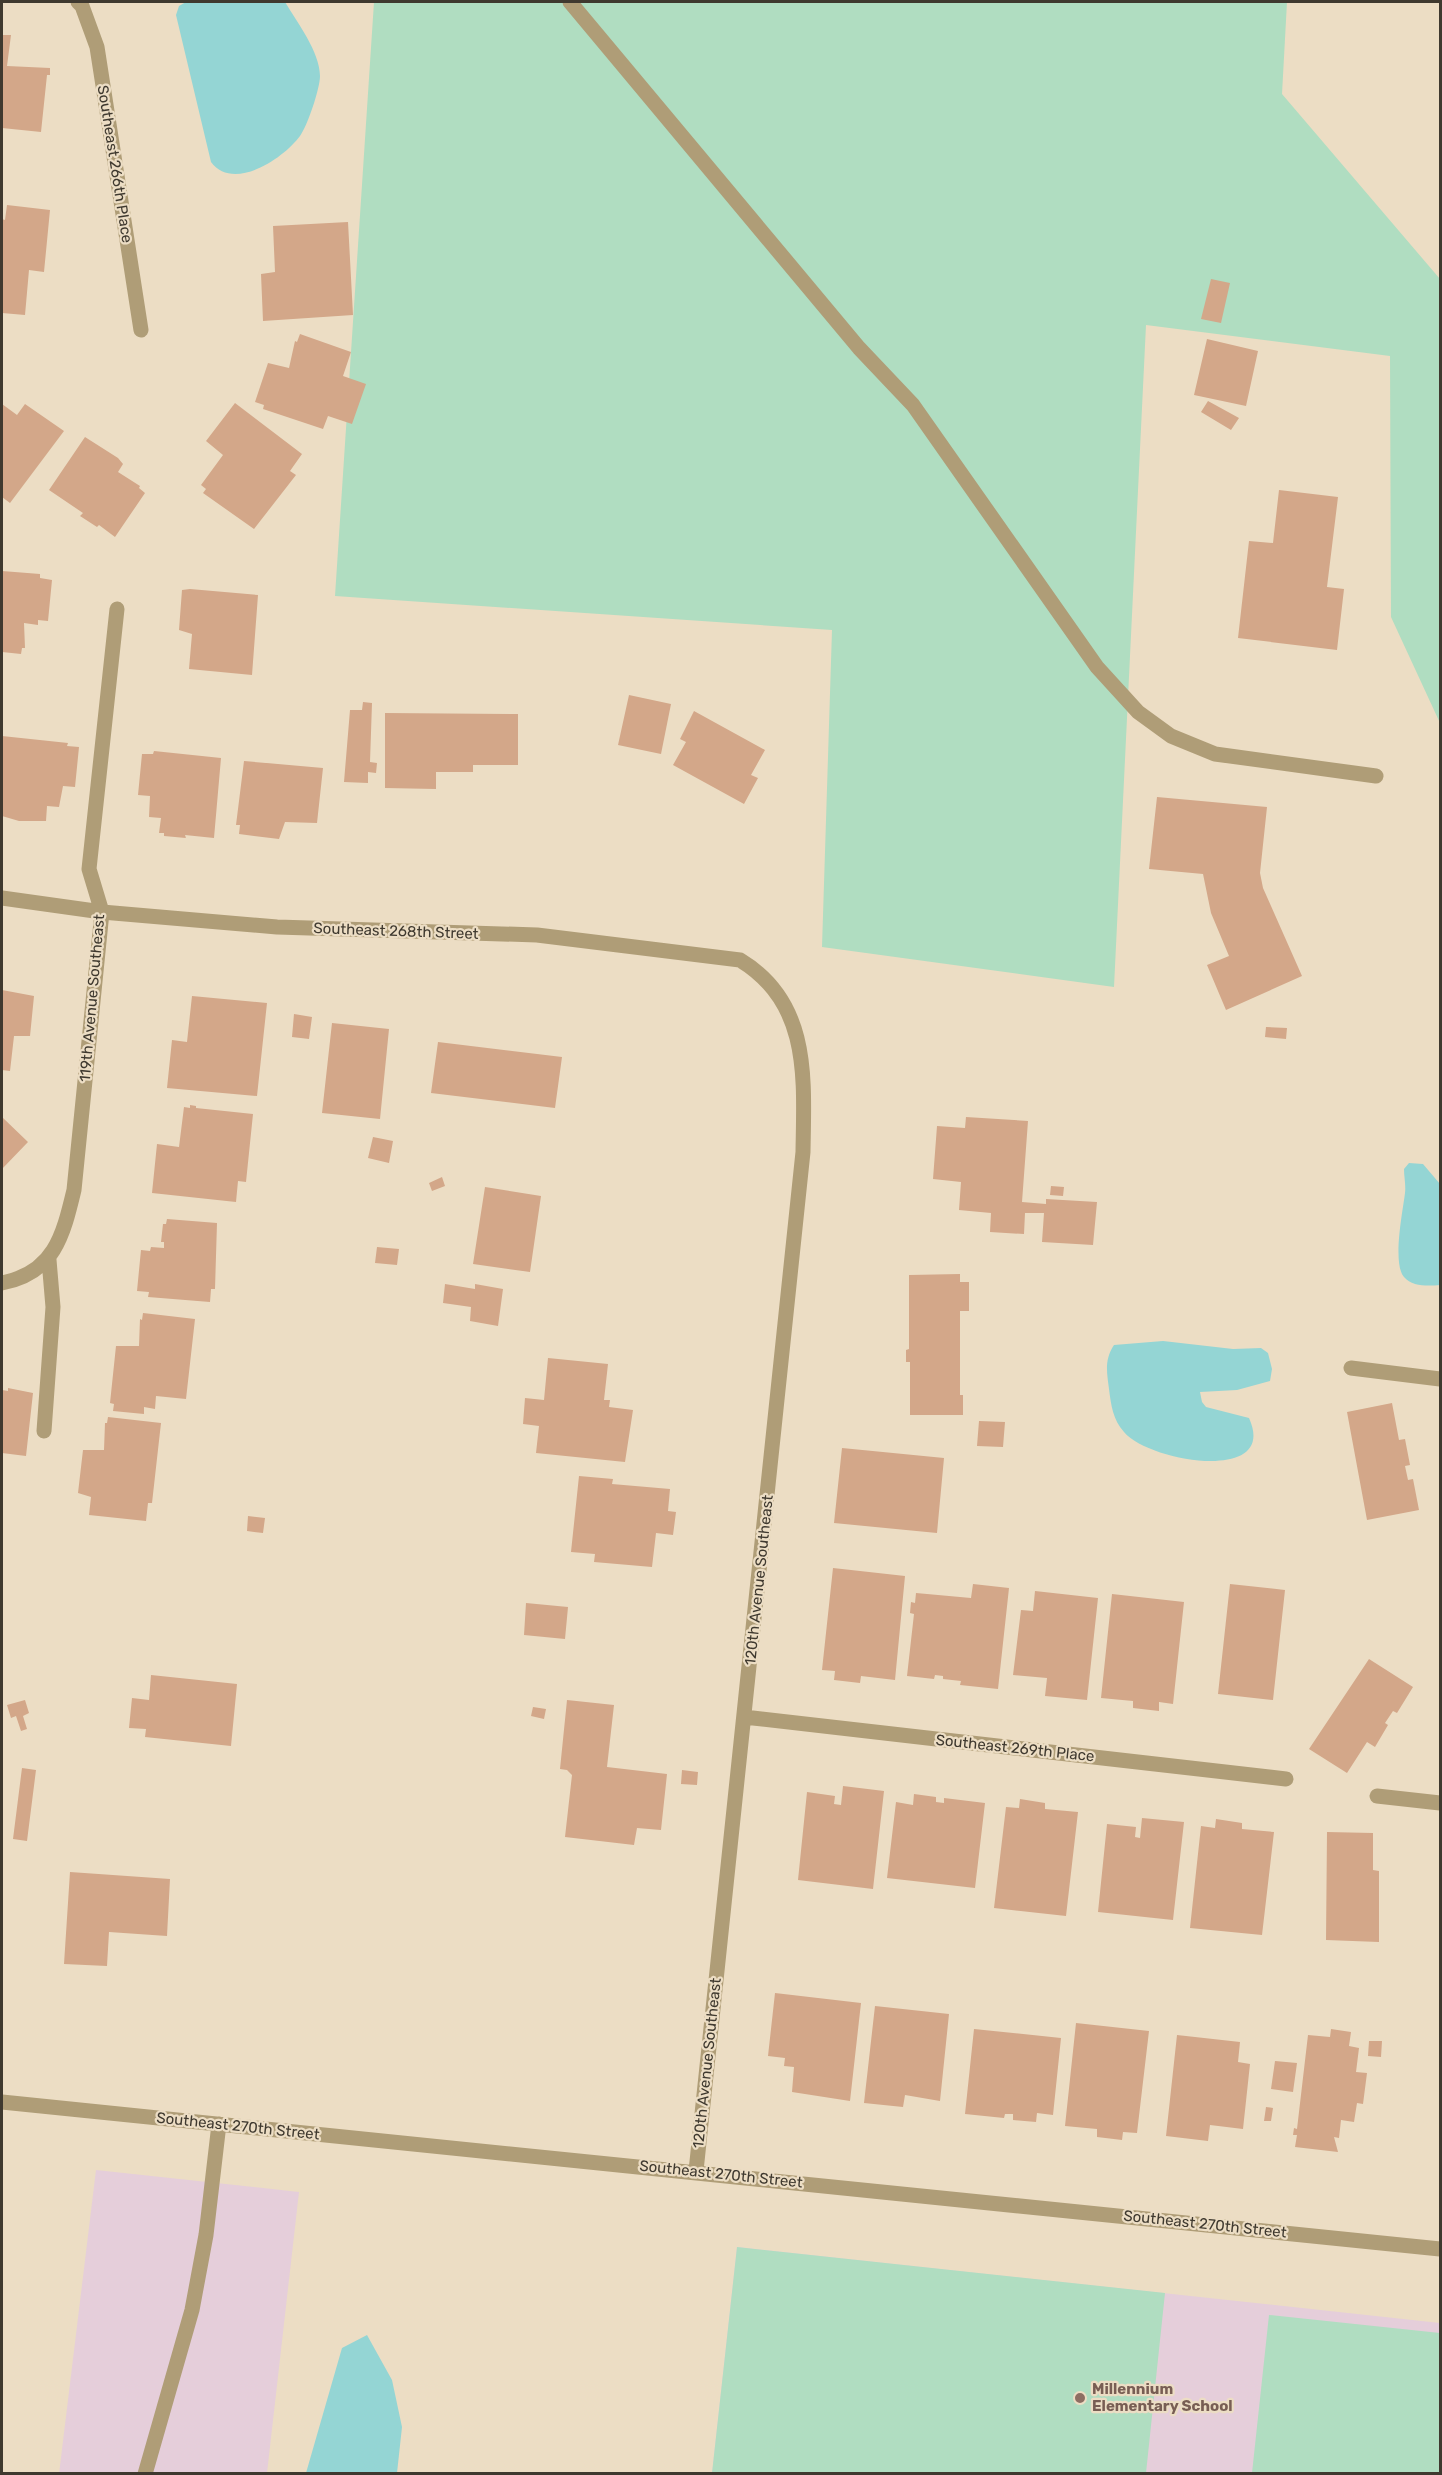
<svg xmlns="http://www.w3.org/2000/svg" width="1442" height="2475" font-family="Rubik,sans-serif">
<rect width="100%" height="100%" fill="#ecddc4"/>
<path fill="#e5ceda" d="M96 2170 299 2192 267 2473 59 2474Z
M737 2247 1440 2323V2473L712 2474Z"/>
<path fill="#b0ddc1" d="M374 2H1287L1282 94 1440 279V723L1391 617 1390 356 1146 325 1114 987 822 947 832 630 335 596Z
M737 2247 1165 2293 1146 2473H712Z
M1269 2315 1440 2333V2473H1252Z"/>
<path fill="#94d5d4" d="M186 2H285C297 22 320 52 320 76 320 89 307 127 300 136 283 159 233 192 211 162L176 15 179 6Z
M1409 1163 1423 1164 1440 1184V1285C1429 1286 1412 1287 1404 1277 1392 1263 1403 1210 1405 1193 1406 1185 1404 1177 1404 1169Z
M1163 1341 1233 1349 1261 1348 1268 1353 1272 1369 1270 1381 1237 1390 1200 1392 1202 1402 1206 1407 1249 1418C1279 1484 1149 1462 1124 1432 1113 1420 1111 1405 1109 1389 1107 1373 1104 1360 1114 1345Z
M367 2335 392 2380 402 2427 397 2473H306L342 2348Z"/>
<path fill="#d3a789" d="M2 35H11L7 66 50 68V75H47L41 132 2 128Z
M7 205 50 210 44 272 29 270 25 315 2 313V219L5 220Z
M348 222 353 315 263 321 261 274 275 272 273 226Z
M1211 279 1230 283 1221 323 1201 319Z
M300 334 351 352 343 376 366 384 352 424 328 416 323 429 263 409 264 405 255 402 268 363 289 368 295 341 297 342Z
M1207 339 1258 351 1246 406 1194 395Z
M1208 401 1239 418 1231 430 1201 412Z
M235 403 302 454 290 471 296 475 254 529 203 493 206 489 201 485 223 455 206 441Z
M2 404 17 415 25 404 64 431 10 503 2 497Z
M85 437 118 458 123 464 118 472 140 486 139 488 145 493 115 537 99 525 97 527 80 516 83 513 49 490Z
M1279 490 1338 497 1327 587 1344 589 1337 650 1238 638 1249 541 1273 543Z
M2 571 40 574V578L52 580 48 621 38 620V625L24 623 25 648H22L21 654 2 652Z
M190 589 258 595 252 675 189 669 192 634 179 630 182 590Z
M629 695 671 704 661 754 618 745Z
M363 702 372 703 370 762 377 763 376 773 368 772V783L344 782 350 710H362Z
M694 711 765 750 751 775 758 778 744 804 673 765 686 742 680 739Z
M385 713 518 714V765H473V772H436V789L385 788Z
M2 736 68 743 67 746 79 747 75 787 63 786 59 807 47 806 46 821H19L2 816Z
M154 751 221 758 214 838 185 835 186 838 164 836V833H159L161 818 149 817 150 796 138 795 142 754H153Z
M244 761 323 768 317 823 285 822 279 839 239 834 240 825H236Z
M1157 797 1267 807 1260 873 1263 888 1302 976 1226 1010 1207 965 1229 956 1211 913 1203 874 1149 869Z
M2 990 34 996 30 1036H14L10 1071 2 1070Z
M192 996 267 1003 257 1096 167 1088 172 1040 187 1042Z
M294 1014 312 1017 309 1039 292 1037Z
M332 1023 389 1029 380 1119 322 1113Z
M1266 1027 1287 1028 1286 1039 1265 1037Z
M438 1042 562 1057 555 1108 431 1093Z
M190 1105 196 1106V1108L253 1114 246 1182 238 1181 236 1202 152 1193 157 1144 179 1147 184 1107 190 1108Z
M2 1117 28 1142 2 1169Z
M966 1117 1028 1121 1022 1202 1046 1204V1199L1097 1202 1093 1245 1042 1242 1044 1213H1025L1024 1234 990 1232 991 1213 959 1210 961 1182 933 1179 937 1126 965 1128Z
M373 1137 393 1141 389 1163 368 1158Z
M442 1177 445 1186 432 1191 429 1183Z
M1051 1186 1064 1187 1063 1196 1050 1195Z
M485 1187 541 1196 530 1272 473 1264Z
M167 1219 217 1223 215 1289H211L210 1302 148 1297 149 1292 137 1291 141 1250 150 1251 151 1247 164 1248V1242H161L163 1224H166Z
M377 1247 399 1249 397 1265 375 1263Z
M960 1274V1282H969V1311H960V1395H963V1415H910V1362H906V1350L909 1349V1275Z
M445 1284 475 1289V1284L503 1289 498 1326 470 1321 471 1307 443 1303Z
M143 1313 195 1319 186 1399 156 1396 155 1409 144 1407V1414L113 1411 114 1404 110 1403 116 1346H139L140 1319 142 1320Z
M548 1358 608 1364 604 1400H610L609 1407 633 1410 625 1462 536 1453 539 1426 523 1424 525 1398 544 1400Z
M8 1388 33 1393 26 1456 2 1453V1390L8 1391Z
M1392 1403 1399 1440 1405 1439 1410 1465 1405 1466 1408 1480 1413 1479 1419 1510 1367 1520 1347 1412Z
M108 1417 161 1423 152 1503H148L146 1521 89 1515 91 1497 78 1493 83 1450H104L105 1423H107Z
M979 1421 1005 1422 1003 1447 977 1446Z
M842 1448 944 1458 937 1533 834 1523Z
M579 1476 613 1479 612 1484 670 1489 668 1511 676 1512 673 1535 656 1533 652 1567 594 1562 595 1554 571 1552Z
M248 1516 265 1518 263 1533 247 1531Z
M833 1568 905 1576 895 1680 861 1676 860 1683 834 1680 835 1671 822 1670Z
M973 1584 1009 1588 998 1689 960 1685 961 1681 943 1679V1676L935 1675 934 1679 907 1676 914 1614 910 1613 911 1602 915 1603 916 1593 971 1598Z
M1230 1584 1285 1590 1273 1700 1218 1694Z
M1035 1591 1098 1598 1087 1700 1045 1696 1047 1678 1013 1675 1021 1610 1033 1611Z
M1112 1594 1184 1602 1173 1704 1159 1702V1711L1133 1708V1701L1101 1698Z
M526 1603 568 1607 565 1639 524 1635Z
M1369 1659 1413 1687 1397 1713 1393 1711 1385 1723 1388 1725 1375 1747 1367 1742 1347 1773 1309 1749Z
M151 1675 237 1684 231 1746 145 1737 146 1729 129 1728 132 1698 149 1700Z
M25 1700 29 1713 23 1716 27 1729 21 1731 16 1716 11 1718 7 1705Z
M567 1700 614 1705 607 1767 667 1774 661 1830 637 1828 634 1845 565 1837 572 1775 567 1770 560 1769Z
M533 1707 546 1709 544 1719 531 1716Z
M22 1768 36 1770 27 1841 13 1839Z
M682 1770 698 1772 697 1785 681 1784Z
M843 1786 884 1791 873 1889 798 1880 807 1792 835 1796 834 1804 841 1805Z
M914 1794 936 1797V1802L944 1803V1798L985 1803 975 1888 887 1878 896 1802 913 1805Z
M1020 1799 1045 1803V1809L1078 1812 1066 1916 994 1908 1006 1807 1019 1808Z
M1142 1818 1184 1822 1173 1920 1098 1912 1107 1824 1136 1827 1135 1837 1140 1838Z
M1216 1819 1242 1823V1829L1274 1832 1262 1935 1190 1928 1201 1826 1215 1828Z
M1327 1832 1373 1833V1870L1379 1871V1942L1326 1940Z
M70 1872 170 1879 167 1936 109 1932 107 1966 64 1964Z
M775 1993 861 2003 850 2101 792 2092 794 2067 784 2066 785 2058 768 2056Z
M875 2006 949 2014 940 2101 905 2095 903 2107 864 2103Z
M1076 2023 1149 2031 1137 2133 1123 2132 1122 2140 1097 2137V2129L1065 2126Z
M974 2029 1061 2038 1053 2115 1037 2113 1036 2122 1013 2120V2114H1005L1004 2118 965 2114Z
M1331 2029 1351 2032 1349 2046 1359 2048 1356 2072 1367 2073 1363 2104 1357 2103 1354 2122 1341 2120 1339 2138 1334 2137 1338 2152 1295 2147 1297 2135H1293L1294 2128 1297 2129 1308 2035 1330 2037Z
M1177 2035 1240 2042 1238 2062 1250 2064 1243 2129 1210 2125 1208 2141 1166 2136Z
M1369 2041H1382L1381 2057 1368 2056Z
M1275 2061 1297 2063 1293 2092 1271 2089Z
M1266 2107 1273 2108 1271 2121H1264Z"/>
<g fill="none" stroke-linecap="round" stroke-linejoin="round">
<path stroke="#af9d77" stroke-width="15" d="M78 2 82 6 97 47 141 330
M570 2 859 348 913 405 1097 667 1138 712 1171 736 1215 754 1376 776
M2 898 102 912 277 927 537 935 740 960C811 1003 804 1079 803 1152L696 2171
M2 1283C54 1273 63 1236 74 1190L102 912 89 869 117 609
M1351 1368 1440 1379
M44 1431 53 1307 49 1260
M744 1717 1286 1779
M1377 1796 1440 1803
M2 2102 1440 2249
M145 2474 192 2310 206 2235 219 2124"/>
</g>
<circle fill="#8d6e63" stroke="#ecddc4" stroke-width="2" cx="1080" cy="2398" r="6"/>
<g text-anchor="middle" stroke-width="4.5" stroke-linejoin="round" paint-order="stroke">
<g font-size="15" fill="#3f392f" stroke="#ecddc4">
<text transform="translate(115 164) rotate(81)" y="5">Southeast 266th Place</text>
<text transform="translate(396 931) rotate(2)" y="5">Southeast 268th Street</text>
<text transform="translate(92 998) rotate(-85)" y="5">119th Avenue Southeast</text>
<text transform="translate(759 1580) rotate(-84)" y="5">120th Avenue Southeast</text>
<text transform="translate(1015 1748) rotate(6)" y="5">Southeast 269th Place</text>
<text transform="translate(707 2063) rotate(-84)" y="5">120th Avenue Southeast</text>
<text transform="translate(238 2126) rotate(6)" y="5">Southeast 270th Street</text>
<text transform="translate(721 2174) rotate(6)" y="5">Southeast 270th Street</text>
<text transform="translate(1205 2224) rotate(6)" y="5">Southeast 270th Street</text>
</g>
<g font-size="15" font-weight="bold" fill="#785e54" stroke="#ecddc4" text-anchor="start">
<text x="1092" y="2394">Millennium<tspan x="1092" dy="17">Elementary School</tspan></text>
</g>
</g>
<rect width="1442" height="2475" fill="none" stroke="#3f392f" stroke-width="6"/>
</svg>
